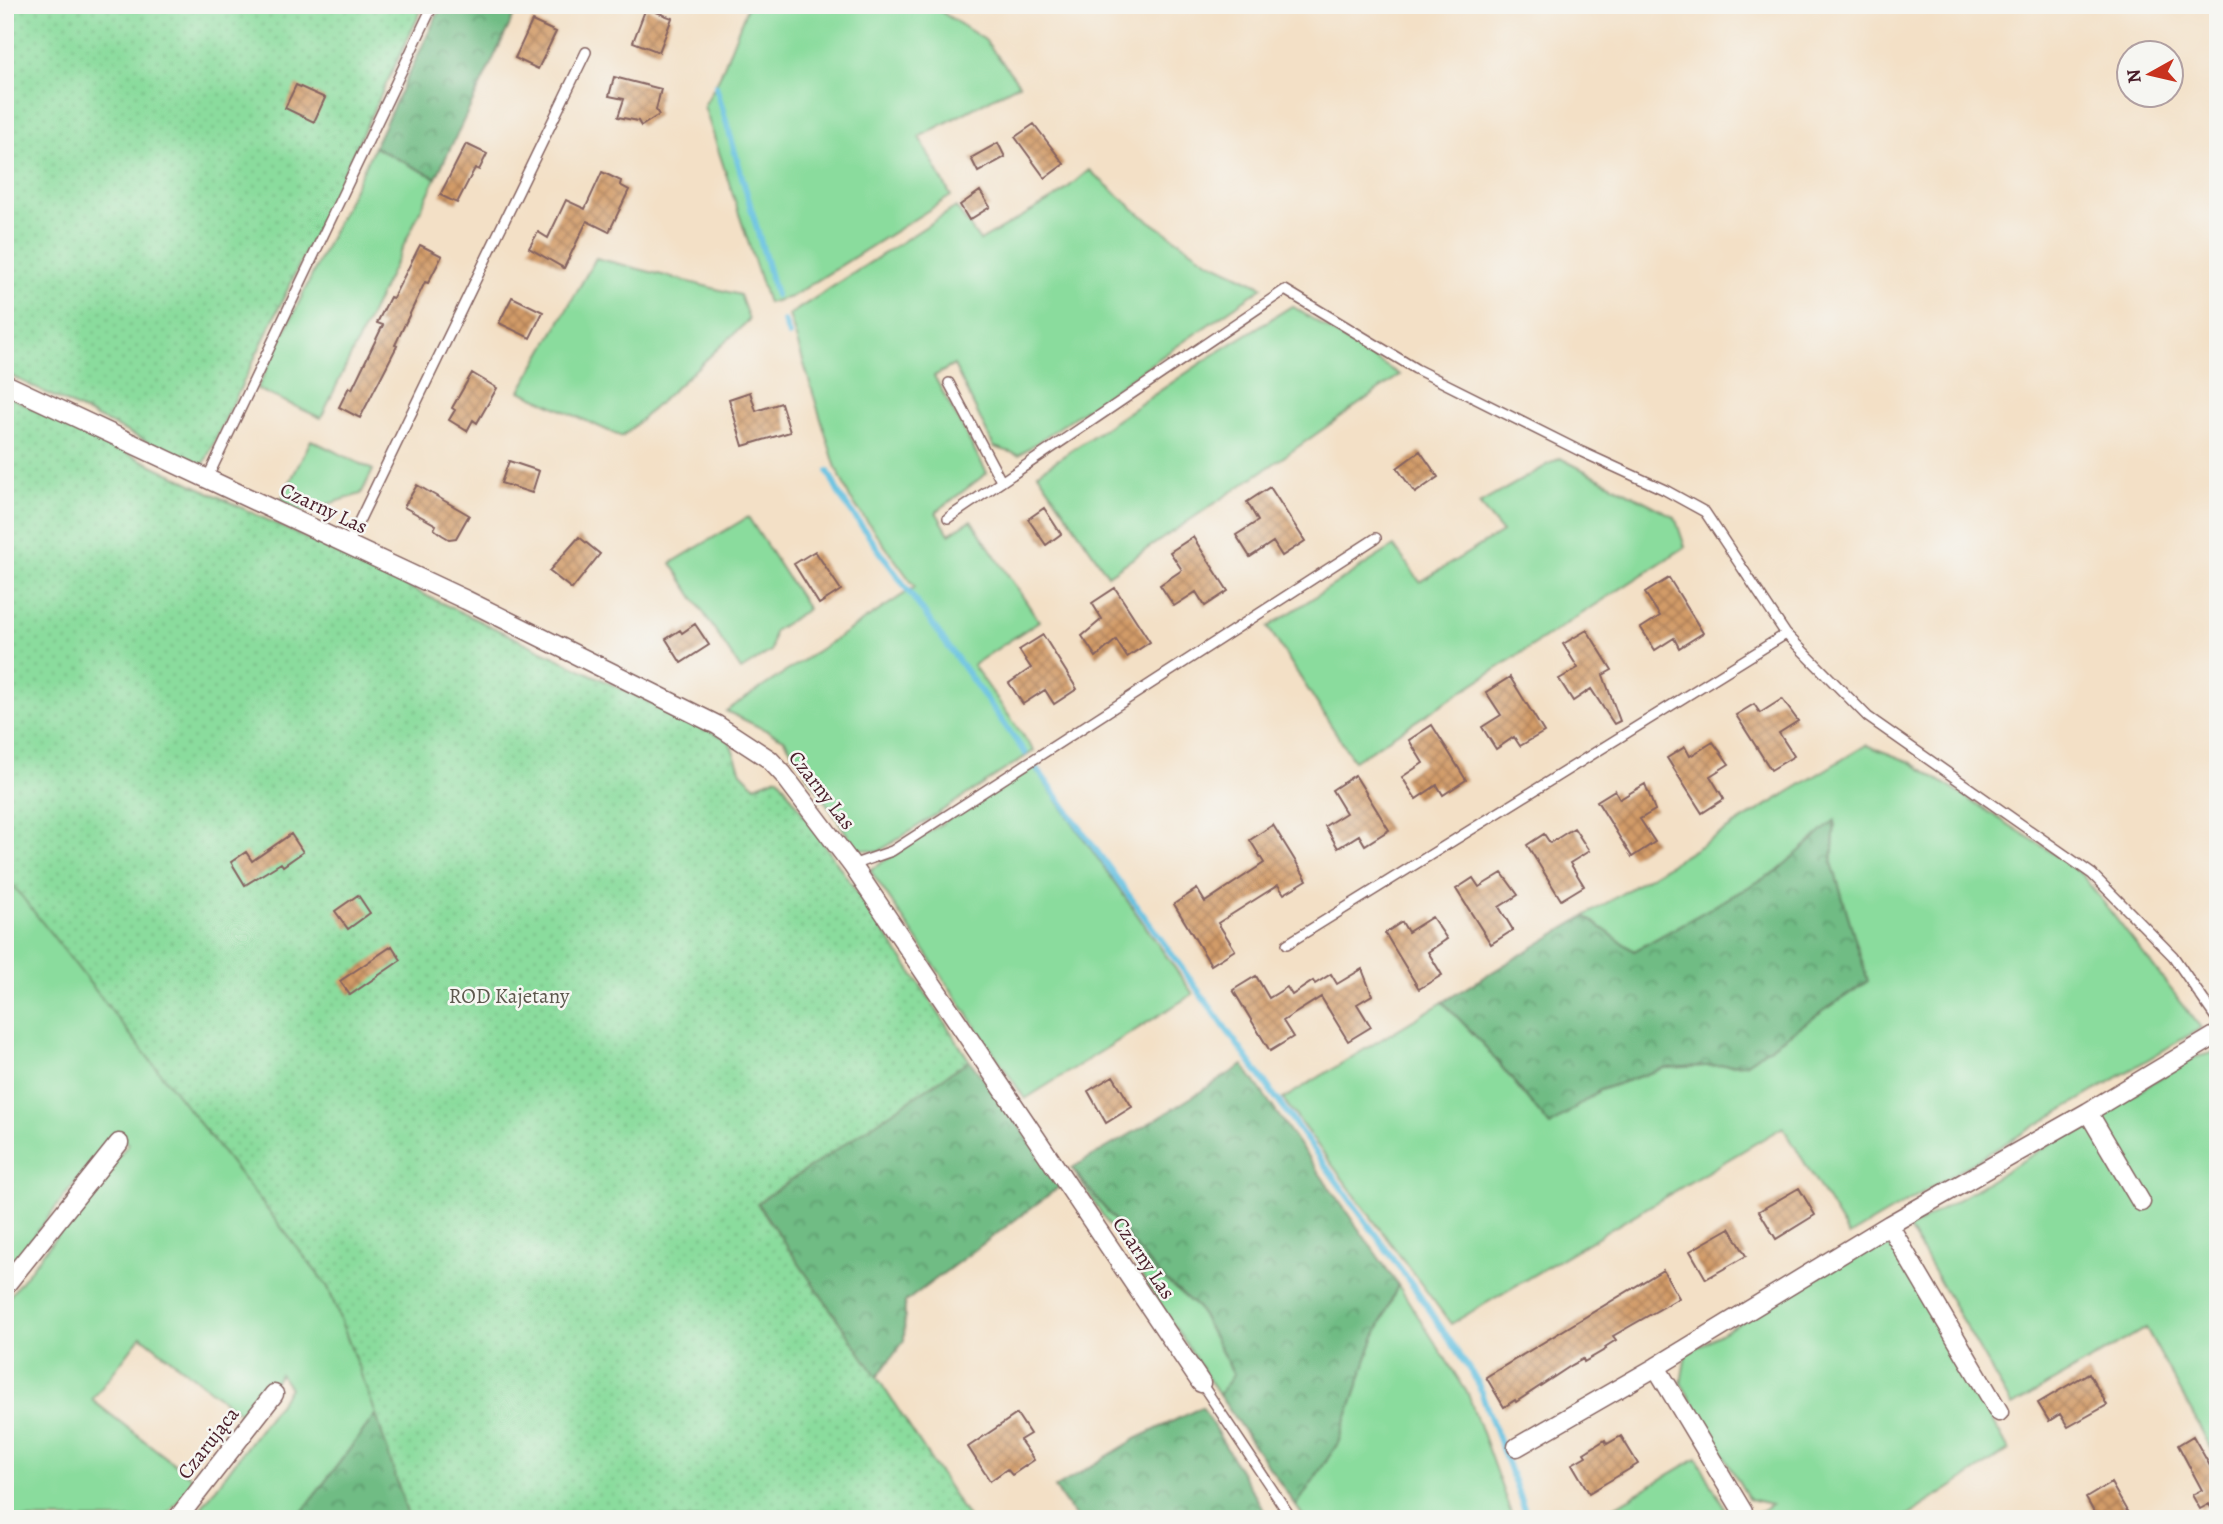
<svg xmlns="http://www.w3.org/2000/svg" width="2223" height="1524" font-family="Alegreya,serif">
<defs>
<pattern id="forest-crowns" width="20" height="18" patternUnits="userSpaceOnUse" patternTransform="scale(1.75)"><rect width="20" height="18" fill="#6fbc84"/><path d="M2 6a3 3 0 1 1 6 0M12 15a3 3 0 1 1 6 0" fill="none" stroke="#5d986c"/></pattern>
<pattern id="garden-dots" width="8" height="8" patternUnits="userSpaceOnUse" patternTransform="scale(1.75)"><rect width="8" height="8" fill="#8adc9d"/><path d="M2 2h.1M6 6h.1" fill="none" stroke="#79bc87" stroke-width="1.8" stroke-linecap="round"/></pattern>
<pattern id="building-cross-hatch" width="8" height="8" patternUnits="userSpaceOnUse" patternTransform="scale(1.75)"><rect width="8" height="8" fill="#d29b68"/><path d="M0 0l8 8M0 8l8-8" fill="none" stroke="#ac7e56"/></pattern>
</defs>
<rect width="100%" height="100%" fill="#f6f6f2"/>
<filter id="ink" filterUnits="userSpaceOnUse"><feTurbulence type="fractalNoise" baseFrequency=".0143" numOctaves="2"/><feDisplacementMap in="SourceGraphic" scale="14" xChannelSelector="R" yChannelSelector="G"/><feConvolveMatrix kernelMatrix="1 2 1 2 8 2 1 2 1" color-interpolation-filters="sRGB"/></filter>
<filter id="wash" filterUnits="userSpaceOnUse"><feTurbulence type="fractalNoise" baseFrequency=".00686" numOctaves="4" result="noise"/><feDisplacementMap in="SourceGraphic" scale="28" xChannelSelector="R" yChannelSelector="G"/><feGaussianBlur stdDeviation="1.57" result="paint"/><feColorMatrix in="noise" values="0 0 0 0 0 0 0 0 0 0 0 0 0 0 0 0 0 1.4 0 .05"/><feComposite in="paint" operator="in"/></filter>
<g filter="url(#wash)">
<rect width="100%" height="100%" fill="#f3e0c6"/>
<path fill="#8adc9d" stroke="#6a7e64" stroke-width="2" d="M748 5 932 6 985 40 1019 84 919 137 951 196 791 297 768 303 704 106 720 76Z
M374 147 436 178 321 418 257 389Z
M1089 170 1141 215 1206 260 1263 287 1019 455 994 447 954 365 934 376 987 473 936 512 949 534 971 520 1039 621 973 665 1034 751 878 852 856 848 784 739 726 711 915 587 850 498 835 465 789 315 956 207 980 241 1059 195Z
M596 258 740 295 749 320 622 437 520 391Z
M1292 306 1400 375 1282 458 1108 575 1038 473 1210 357Z
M311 440 373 470 361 494 299 513 279 504Z
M1560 458 1675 517 1685 547 1354 761 1268 627 1394 546 1420 582 1502 532 1479 504Z
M748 517 808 609 774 631 771 651 741 670 671 563Z
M1866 745 1910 762 2047 849 2082 875 2201 1028 1849 1236 1783 1127 1451 1324 1283 1099 1443 1002 1482 1043 1550 1126 1600 1090 1664 1068 1745 1064 1867 981 1832 863 1835 821 1777 871 1634 951 1585 916Z
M1032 765 1193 994 1025 1099 870 870Z
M5 873 328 1287 376 1414 297 1519H193L290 1388 280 1374 245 1417 141 1336 92 1400 195 1480 164 1519H5V1302L128 1144 115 1131 5 1273Z
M2218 1051V1461L2146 1328 2012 1406 1909 1229 2193 1058Z
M1072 1168 1157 1273 1198 1308 1234 1375 1219 1395Z
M1884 1244 1894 1250 2009 1450 1902 1519H1749L1771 1504 1749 1499 1681 1383 1686 1354 1870 1247Z
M1398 1285 1468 1394 1513 1519H1305L1296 1506 1338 1443 1373 1341Z
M1697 1458 1727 1513 1726 1519H1594Z"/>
<path fill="url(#forest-crowns)" stroke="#5c6e58" stroke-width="2" d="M442 5H519L436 178 374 147Z
M1835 820 1832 863 1868 981 1745 1064 1664 1068 1600 1090 1550 1126 1482 1043 1443 1002 1585 916 1634 951 1777 871Z
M969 1060 1063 1184 905 1302 904 1341 877 1377 757 1203Z
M1243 1065 1398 1285 1373 1341 1338 1443 1296 1506 1219 1395 1234 1374 1198 1308 1157 1273 1072 1168 1160 1117Z
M1202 1407 1269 1519H1077L1055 1488 1136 1439Z
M376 1414 409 1519H297Z"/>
<path fill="url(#garden-dots)" stroke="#6a7e64" stroke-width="2" d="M5 5H424L202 468 5 373Z
M5 395 729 740 741 772 755 786 778 777 921 986 969 1060 757 1203 877 1377 969 1519H409L376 1414 328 1287 5 875Z"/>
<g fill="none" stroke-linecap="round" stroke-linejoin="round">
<path stroke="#62c0e0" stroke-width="6" d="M716 86 776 295
M784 321 789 335
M828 471 840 496 1025 753
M1035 766 1415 1289 1477 1381 1528 1519"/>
</g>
<g id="blocks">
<path fill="url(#building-cross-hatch)" d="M646 8 672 18 659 52 633 42Z
M532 21 556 32 538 69 515 58Z
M614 77 661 89 656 110 659 115 641 126 638 121 618 117 624 99 609 96Z
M296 85 325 98 314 122 285 108Z
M1034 124 1064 164 1045 178 1015 137Z
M998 143 1005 157 978 172 971 158Z
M466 144 487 154 479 170 475 168 457 203 440 195Z
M602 172 621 181 620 185 629 190 609 232 587 221 564 268 529 248 538 232 548 238 566 200 585 209Z
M980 191 990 207 969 220 960 205Z
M420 245 442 256 428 283 425 282 395 345 397 346 360 418 339 407 349 387 352 389 383 325 377 323 390 297 393 298Z
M512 297 543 312 530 338 499 323Z
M472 373 497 388 477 423 473 420 467 431 449 420 455 410 452 408Z
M750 392 756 411 781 403 790 432 743 446 729 399Z
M1420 451 1438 477 1415 493 1397 468Z
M509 461 539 471 532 493 501 483Z
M417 485 469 515 456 538 449 539 442 535 434 529 436 525 404 507Z
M1270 487 1305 541 1282 556 1273 542 1250 557 1236 535 1258 521 1247 502Z
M1044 508 1061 534 1046 545 1028 519Z
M579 537 600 554 572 589 549 571Z
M1193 537 1228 591 1205 606 1196 592 1174 606 1160 585 1182 570 1170 552Z
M815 551 841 590 819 604 794 564Z
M1669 578 1703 633 1679 648 1674 638 1655 650 1641 628 1660 616 1645 593Z
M1115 588 1150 642 1127 657 1116 640 1096 657 1082 636 1102 619 1092 603Z
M695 624 709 645 681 663 666 639 680 630 682 633Z
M1587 630 1612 670 1603 675 1620 721 1614 724 1591 689 1573 701 1559 679 1578 668 1563 644Z
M1043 635 1077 689 1054 704 1045 690 1023 704 1009 683 1031 668 1019 650Z
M1510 677 1544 732 1520 746 1514 737 1496 749 1482 727 1501 715 1486 692Z
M1782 699 1798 721 1779 733 1794 756 1771 770 1736 715 1754 704 1760 713Z
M1432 725 1466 780 1443 795 1437 785 1416 799 1402 777 1423 763 1409 740Z
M1713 742 1729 764 1710 776 1724 799 1702 813 1667 758 1685 747 1690 756Z
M1355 775 1389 830 1365 845 1359 835 1338 848 1325 826 1346 813 1332 790Z
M1645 784 1655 810 1640 819 1655 842 1632 857 1597 801 1615 790 1620 799Z
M1273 825 1307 880 1284 894 1278 885 1218 923 1235 950 1211 965 1174 904 1197 889 1205 902 1264 863 1250 840Z
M1574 828 1589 851 1570 863 1584 886 1561 900 1527 845 1544 834 1550 843Z
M291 834 303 852 283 866 281 863 245 885 231 862 246 852 252 861Z
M1502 873 1518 895 1499 907 1513 930 1491 944 1456 889 1473 878 1479 887Z
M358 895 370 913 348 929 335 911Z
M1432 917 1447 939 1428 952 1442 975 1419 989 1385 933 1402 922 1408 932Z
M392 946 401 960 350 995 340 981Z
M1362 969 1372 995 1357 1004 1371 1027 1348 1041 1321 997 1283 1021 1293 1037 1270 1051 1233 990 1256 976 1269 998 1287 987 1292 995 1313 981 1315 984 1331 974 1337 984Z
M1113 1076 1132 1107 1106 1123 1088 1091Z
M1799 1188 1815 1215 1776 1239 1759 1211Z
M1730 1228 1746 1256 1706 1279 1690 1251Z
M1663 1270 1679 1298 1613 1336 1616 1340 1605 1347 1606 1349 1584 1362 1583 1359 1572 1365 1516 1402 1515 1400 1504 1407 1486 1377Z
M2089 1373 2107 1405 2068 1427 2060 1414 2049 1421 2038 1403Z
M1017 1414 1030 1434 1020 1440 1034 1460 1012 1475 1007 1469 990 1481 968 1447Z
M1621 1436 1638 1464 1589 1493 1572 1464 1586 1456 1584 1453 1605 1440 1607 1444Z
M2193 1436 2218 1480V1519L2209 1504 2200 1509 2192 1495 2202 1490 2178 1445Z
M2111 1483 2128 1513 2117 1519H2098L2086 1498Z"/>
</g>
</g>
<g filter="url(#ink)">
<use href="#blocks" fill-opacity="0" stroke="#856361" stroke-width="2"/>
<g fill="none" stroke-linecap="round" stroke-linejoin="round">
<defs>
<path id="service" d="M949 383 1001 481
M207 479 433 5
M948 518 1285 290 1416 369 1582 452 1665 490 1705 512 1786 634 1868 717 2092 874 2173 956 2218 1021
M348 544 586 52
M852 865 892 851 1376 538
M1287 944 1786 634
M1201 1383 1292 1519"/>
<path id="minor" d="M5 384 466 600 717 725 769 759 783 774 852 865 1201 1383
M2088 1112 2141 1202
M1889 1225 2088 1112 2218 1034
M5 1286 119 1143
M1656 1367 1743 1512
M1517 1447 1656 1367 1889 1225 1999 1412
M177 1519 274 1394"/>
</defs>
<use href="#service" stroke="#856361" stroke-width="12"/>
<use href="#minor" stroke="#856361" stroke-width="21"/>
<use href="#service" stroke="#fff" stroke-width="9"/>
<use href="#minor" stroke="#fff" stroke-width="18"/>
</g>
</g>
<g text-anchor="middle" stroke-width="5" stroke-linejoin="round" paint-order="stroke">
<g font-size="21" fill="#4a1f2b" stroke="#f6f6f2">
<text transform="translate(324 508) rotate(25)" y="7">Czarny Las</text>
<text transform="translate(822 790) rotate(52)" y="7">Czarny Las</text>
<text transform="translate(1144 1258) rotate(56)" y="7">Czarny Las</text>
<text transform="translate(208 1443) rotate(-52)" y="7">Czarująca</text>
</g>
<g font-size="21" fill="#5d584d" stroke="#f6f6f2">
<text x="509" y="1003">ROD Kajetany</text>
</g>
</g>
<rect width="2223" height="1524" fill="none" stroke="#f6f6f2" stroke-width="28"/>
<g transform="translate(2150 74) rotate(262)"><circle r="33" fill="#f6f6f2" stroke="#b1a0a2" stroke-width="2"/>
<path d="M0-5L12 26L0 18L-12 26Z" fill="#c8321e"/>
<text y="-10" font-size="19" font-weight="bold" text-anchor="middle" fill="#4a1f2b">N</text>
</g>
</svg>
